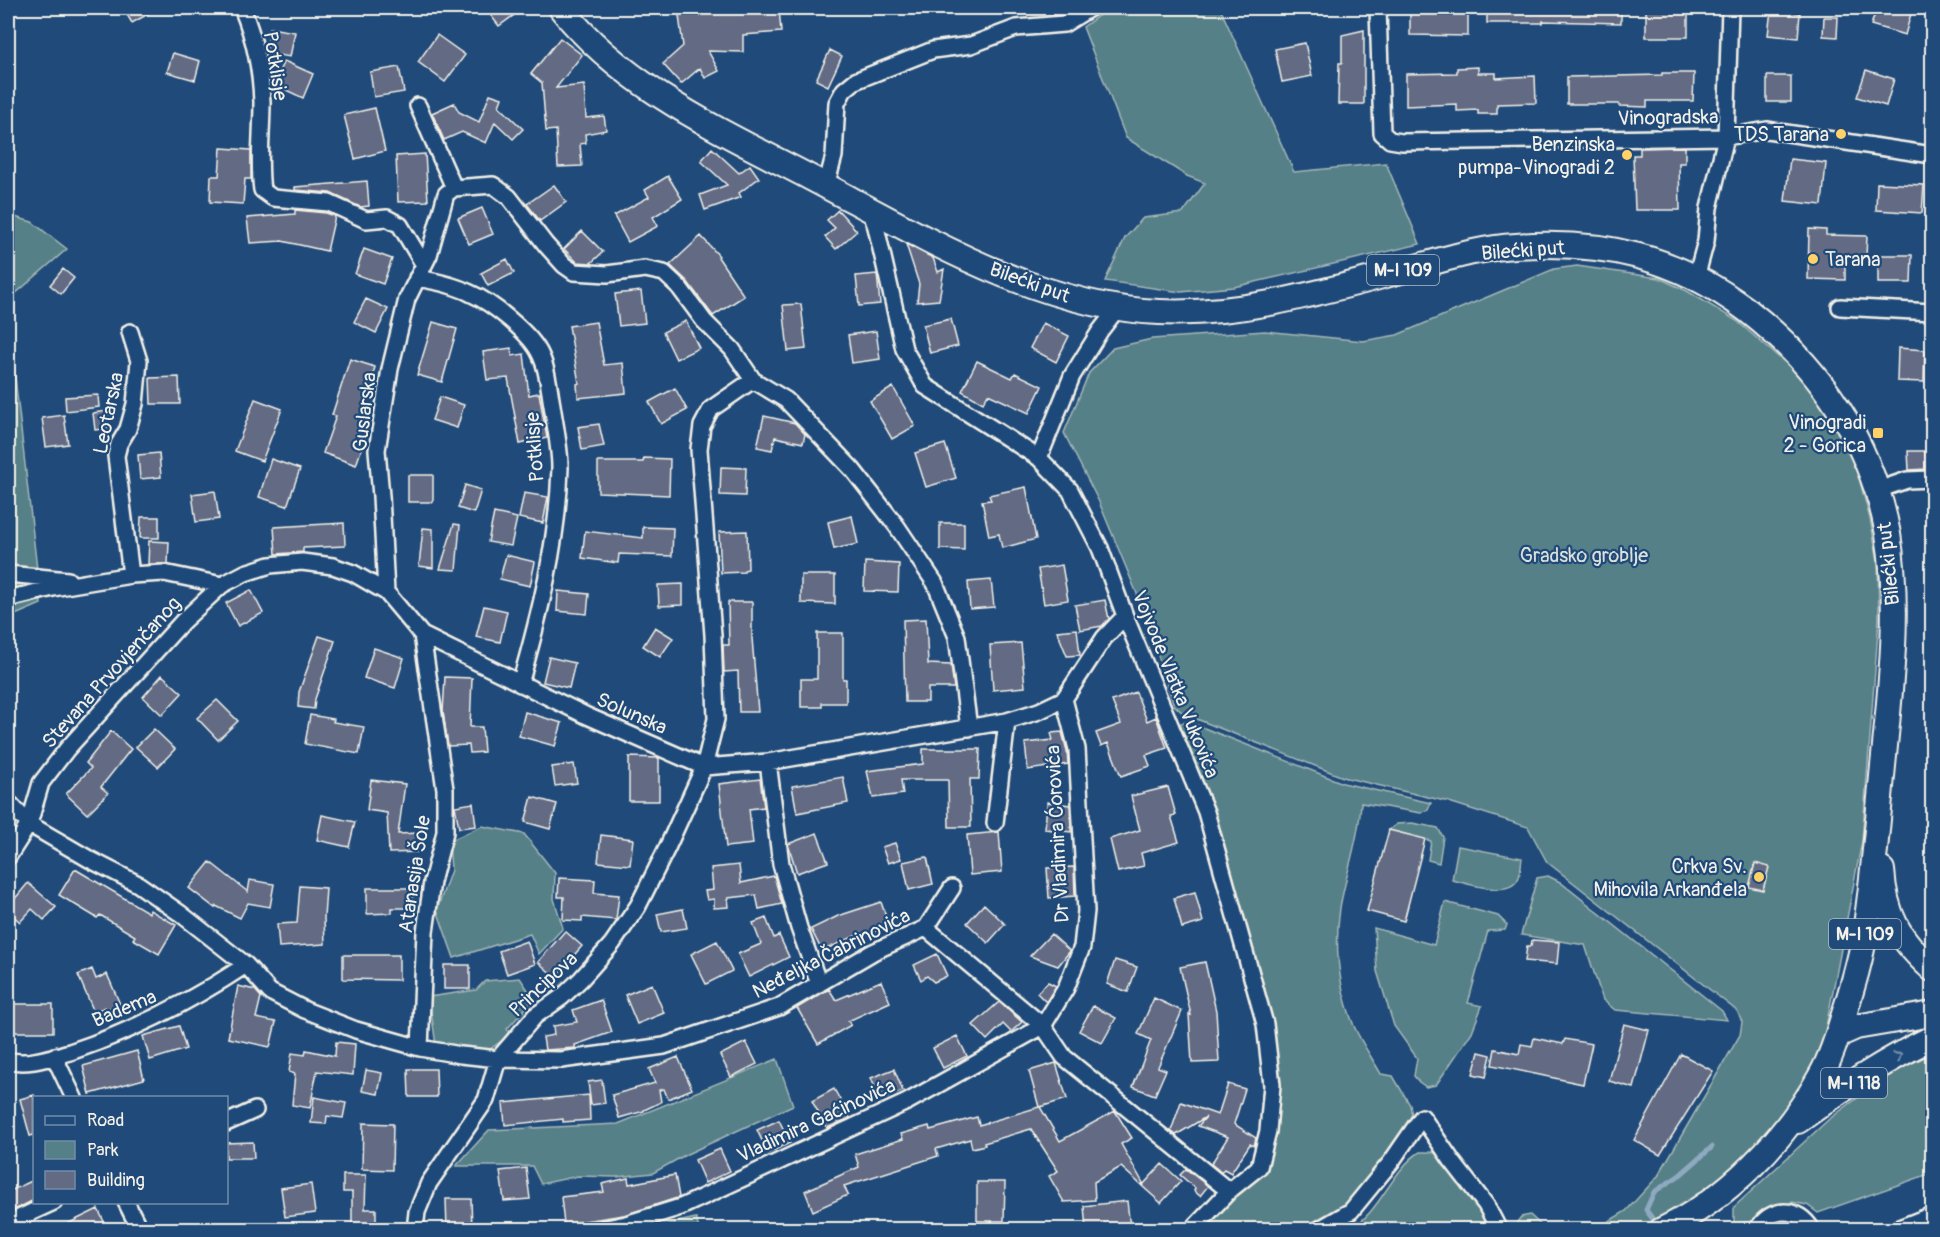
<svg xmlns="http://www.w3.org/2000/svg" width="1940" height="1237" font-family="Pangolin,sans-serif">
<rect width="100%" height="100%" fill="#1f4a7a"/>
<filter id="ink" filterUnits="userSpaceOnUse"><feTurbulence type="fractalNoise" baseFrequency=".0167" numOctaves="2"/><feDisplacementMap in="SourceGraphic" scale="12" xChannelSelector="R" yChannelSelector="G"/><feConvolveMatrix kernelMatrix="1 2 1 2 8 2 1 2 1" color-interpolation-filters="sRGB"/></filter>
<g filter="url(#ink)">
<path fill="#568087" stroke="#a5b8b8" stroke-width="1.5" d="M1109 8H1220L1294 172 1386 163 1420 244 1234 287 1181 292 1105 281 1125 238 1143 218 1183 213 1205 183 1187 176 1126 138 1083 27Z
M8 215 32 222 67 249 8 300Z
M1577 266 1659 278 1687 291 1737 321 1805 380 1844 435 1858 474 1870 519 1878 560 1879 618 1862 841 1820 1058 1764 1142 1674 1218 1649 1229H1596L1626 1211 1658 1176 1740 1035 1742 1022 1737 1011 1547 862 1528 827 1449 802 1343 777 1184 714 1174 705 1142 606 1099 502 1064 433 1089 373 1113 348 1152 339 1265 331 1363 341 1397 335 1554 269Z
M8 350 13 360 41 604 8 618Z
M1189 722 1343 783 1431 803 1428 810 1421 813 1361 803C1359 839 1346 873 1340 908 1334 948 1339 988 1354 1026 1361 1042 1372 1058 1381 1074L1393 1076 1410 1105 1413 1121 1394 1149 1348 1207 1318 1224 1305 1229H1216L1210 1218 1264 1171 1275 1085 1181 735V723Z
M1412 823 1438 828 1443 837 1439 863 1428 860 1431 841 1389 830 1397 824Z
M482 826 524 834 555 873 554 899 563 928 539 954 530 934 454 958 437 910 451 870 449 841Z
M1458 846 1522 858C1521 864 1521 871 1519 877 1511 899 1469 884 1452 880Z
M1548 876 1560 882 1722 1011 1727 1020 1615 1010 1603 1000 1585 945 1521 935 1537 878Z
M1445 902 1498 916 1507 925 1505 930 1488 931 1468 1003 1482 1006 1472 1032 1436 1085 1426 1087 1419 1082 1414 1076 1417 1058 1394 1026 1377 971 1374 928 1434 945Z
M520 978 534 999 507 1029 510 1035 480 1056 437 1052 429 997 476 990 485 981Z
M1932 1054V1173L1818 1213 1807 1205 1792 1202 1774 1208 1758 1221 1734 1223V1207L1828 1120 1894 1071Z
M777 1059 793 1105 687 1154 653 1173 616 1177 578 1176 541 1184 532 1166H456L489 1130 618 1124Z
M1420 1152C1427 1152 1436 1151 1442 1156 1459 1171 1480 1210 1493 1230H1348C1381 1213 1390 1171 1420 1152Z
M1530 1215 1545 1229H1517V1222L1521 1217Z
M696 1218 699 1229H647Z"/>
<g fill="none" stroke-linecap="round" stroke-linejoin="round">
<path stroke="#8eaac1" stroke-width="5" d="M1655 1222 1646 1210 1654 1192 1680 1175 1712 1147"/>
</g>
<path fill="#626a84" stroke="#f4f1e8" stroke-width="1.5" d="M123 8H159L132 23Z
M485 8H524L499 26Z
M678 8H779L781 32 743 35V52L708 51 719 71 705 78 700 68 681 84 663 64 683 46Z
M1410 8H1454V13H1468V36L1410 35Z
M1487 8H1621V23L1543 21V23H1487Z
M1646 8H1688V37H1646Z
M1877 8H1903L1912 10 1905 35 1871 25Z
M1771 10 1800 13 1798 38 1768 35Z
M1824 17H1838L1837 37 1823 36Z
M270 28 295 32 290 57 266 53Z
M1364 30V104H1338L1339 63H1342V35Z
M437 35 465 55 445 82 418 62Z
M560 38 582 55 556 88 584 85 586 118 604 116 606 130 585 134 586 143 580 144 582 166 558 167 556 130 546 131 542 83 531 74Z
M1305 43 1312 76 1282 82 1275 49Z
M830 50 842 56 828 86 816 80Z
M173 53 200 61 195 80 167 72Z
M284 61 313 74 303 98 273 84Z
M399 67 404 92 374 97 370 72Z
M1478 67V73H1496V78L1535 76 1536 103 1497 104V114H1478V110L1457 111V104L1406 106V74L1457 73V68Z
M1866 70 1894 79 1886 106 1857 97Z
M1662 73H1694L1693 101H1647V107L1619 106V104H1567V77L1662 75Z
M1767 76H1791V102H1767Z
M490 94 502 98 499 106 523 129 513 139 495 122 486 143 462 132 444 140 432 113 454 103 459 112 479 122Z
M375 108 385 151 355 159 344 115Z
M1685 147V163H1679L1680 210H1635L1633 155H1640V148Z
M221 148 251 150V179H245L243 204 210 202 211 176H219Z
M712 148 739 173 750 165 759 178 739 193 741 197 705 210 700 195 727 185 701 161Z
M425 154 428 201 398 202 396 156Z
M1790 159 1826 163 1822 205 1785 201Z
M668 176 682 199 653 217 658 226 628 242 614 216 649 197 645 190Z
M367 181 369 206 360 207 330 193 295 190V187Z
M1877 183 1924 185 1922 213 1876 210Z
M554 185 566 202 540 221 527 204Z
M482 208 493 234 469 244 458 218Z
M295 210 326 213 335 216 327 251 282 241 250 243 247 218 295 214Z
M838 210 857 231 836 249 825 237 835 228 827 220Z
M1809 229 1826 230V235L1867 236 1866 256H1845V280L1808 279Z
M582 231 603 252 591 263 577 262 564 249Z
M701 236 719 256 718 257 744 296 713 316 687 281 670 265Z
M906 244 933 258 938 272 944 269 939 300 917 302 919 284Z
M364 249 392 259 383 284 355 274Z
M1878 255H1912L1911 283H1878Z
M507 259 514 273 488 286 481 273Z
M63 269 74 278 61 294 50 285Z
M877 274 880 304 859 306 856 276Z
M641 291 645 323 619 326 615 294Z
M366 299 388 309 376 333 354 322Z
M801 304 806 349 788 351 783 305Z
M951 319 958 346 930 353 923 325Z
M686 321 699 348 676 359 663 332Z
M433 322 457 329 442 382 417 375Z
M596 322 604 365 623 363 626 393 578 398 577 384 579 383 569 326Z
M1043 323 1069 336 1056 362 1030 348Z
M876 331 880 359 852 363 848 335Z
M511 348 512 356 524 354 529 395 539 393 547 438 520 444 508 378 487 380 483 352Z
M1898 348 1925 350 1924 382 1897 381Z
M350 359 375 367 356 436 365 439 356 465 323 453 336 416 332 415Z
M977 361 1012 378 1015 373 1042 386 1029 413 988 394 983 403 962 391Z
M179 377 180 404H151L150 378Z
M893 387 915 426 892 439 870 401Z
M675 388 687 410 661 424 649 402Z
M98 395 99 407 66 411 65 397Z
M440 397 464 405 457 428 432 420Z
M255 399 282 409 262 461 235 451Z
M108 411 110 428 95 430 93 413Z
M64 415 68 444 46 447 42 418Z
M764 416 795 423 805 434 803 443 775 437 772 450 757 447Z
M599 424 604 446 582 450 578 427Z
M945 444 956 478 926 487 915 453Z
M1908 451H1925L1926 469 1909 470Z
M159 453 161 477 140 479 138 455Z
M644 458 670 459 669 495 598 492V462H643Z
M271 459 300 469 287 506 259 497Z
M721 467 746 468 745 496 720 495Z
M408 475H433V502H408Z
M465 485 481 490 474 513 458 508Z
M1026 487 1036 539 1002 548 999 534 989 536 982 501 991 500 989 495Z
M215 491 219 519 196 522 192 494Z
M524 493 548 497 543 523 519 518Z
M494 513 517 518 511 546 488 542Z
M852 516 858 544 834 549 828 522Z
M141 517H159V538H140Z
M344 523 345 546 303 548V552L276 554 274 527Z
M940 523H964V550L940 549Z
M454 524 460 525 456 570 440 569Z
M643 527 673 528 672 556 619 554 618 563 582 558 585 531 643 538Z
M423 528 433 529V568L419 566Z
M747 531 748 569 744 570V572L721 573 719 532Z
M149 541 169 542 168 564H148Z
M506 555 535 562 530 586 500 579Z
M865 562 899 564 898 592 864 591Z
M1062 565 1068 600 1044 604 1038 569Z
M801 575H835V604L801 603Z
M991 580 994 607 970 609 968 582Z
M683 584V605L659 606 658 585Z
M251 590 263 613 238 626 226 603Z
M558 591 589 594 587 614 557 611Z
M1105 600 1109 619 1102 626 1080 630 1075 605Z
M728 602H752V638L758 712H739L738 671 724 672 723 645H729Z
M484 606 507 611 500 642 476 637Z
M926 619 928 664 951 665 954 688H928V702H905L903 620Z
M655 627 673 638 660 657 643 646Z
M1077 629 1080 655 1067 656 1057 631Z
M817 633H843V679H846V703H822V707H801V679H817Z
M319 636 335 641 315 699 314 709 298 707 299 692Z
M1021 643 1025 687 993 690 990 645Z
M374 648 404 658 395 688 364 678Z
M549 657 575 663 569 688 543 682Z
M162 675 182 693 162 715 143 697Z
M445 677 472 678 470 727H482L484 752 470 753 469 745 448 746 443 712Z
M1136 692 1147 721 1156 717 1167 748 1146 755 1150 766 1121 776 1108 743 1101 746 1096 733 1121 724 1112 701Z
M217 700 238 721 218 740 197 718Z
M525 712 562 723 555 746 519 736Z
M310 715 334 719 333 722 364 727 359 754 305 744Z
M154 729 175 749 158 767 136 747Z
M111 731 131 749 101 787 108 793 87 814 66 794 91 768 86 763Z
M1062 732 1067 751 1068 764 1028 770 1025 743 1053 740 1051 733Z
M923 749H980L979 779H970L971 827H949L948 780H901L903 794 873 798 867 771 923 764Z
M629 757 659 758V801H629Z
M574 764 577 783 555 786 552 767Z
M843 777 848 803 797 813 792 786Z
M760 779 764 807 749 809 753 844 726 847 719 784Z
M371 780 405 784 398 834 419 833 420 852 389 853 387 813 367 810Z
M1168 787 1176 815 1171 816 1179 842 1141 853 1144 866 1118 872 1110 839 1140 830 1131 796Z
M532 797 557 804 550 829 525 822Z
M1047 802 1070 805 1071 832 1045 829Z
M473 803 476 826 459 828 455 806Z
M322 815 355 822 349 847 317 840Z
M1389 830 1425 839 1404 921 1367 911Z
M999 832 1002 872 970 875 967 835Z
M817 833 828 862 797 873 788 844Z
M601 835 633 839 630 865 598 862Z
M895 843 901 859 888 863 882 847Z
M927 857 933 884 909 890 903 862Z
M210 862 248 892 250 880 274 884 270 907 248 903 240 918 216 906 215 908 189 888Z
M1755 863 1769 867 1763 890 1749 887Z
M739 865 741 883 774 876 782 904 759 909 756 895 728 898 729 907 714 908V899L707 900 705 891 713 890 711 868Z
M1074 867 1075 896 1049 898 1047 868Z
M75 869 149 913 150 910 176 925 159 954 133 939 135 936 100 915 97 918 59 895Z
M559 878 595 880 594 893 619 895 616 920 582 917V921L563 920 564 897H558Z
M28 883 56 907 44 920 32 909 20 922 8 911V907Z
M300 886 326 888 324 918 325 944 279 947 277 924 297 923Z
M367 888H413V908H392V913L367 914Z
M1195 892 1203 922 1182 928 1174 898Z
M881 902 889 926 863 936 862 933 822 951 811 929 838 916Z
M984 904 1005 924 988 943 967 923Z
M683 909 687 928 661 932 657 914Z
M766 918 774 938 779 935 789 957 749 977 738 954 761 944 753 923Z
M565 931 582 946 555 977 538 962Z
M1051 934 1070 951 1058 966 1030 956Z
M1532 940 1559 942 1557 964 1525 961 1527 946H1531Z
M527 941 535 964 507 974 499 951Z
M717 941 732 971 706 984 691 954Z
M937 954 947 976 934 982 927 976 921 980 914 965Z
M343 955H399V980L343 979Z
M1115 960 1137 967 1128 992 1107 984Z
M1205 962 1216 1011 1219 1062 1192 1063 1189 1014 1191 1015 1180 967Z
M444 965H470V989H444Z
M92 969 96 979 107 974 120 1004 106 1010 105 1007 94 1012 78 975Z
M881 981 890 1002 848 1021 851 1025 818 1044 797 1008 829 989 836 1000Z
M1048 982 1056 986 1046 1002 1037 993Z
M652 984 664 1013 637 1024 625 995Z
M238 986 255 990 261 997 256 1018 276 1022 270 1047 228 1038Z
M1154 998 1182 1011 1158 1067 1166 1070 1155 1095 1133 1087 1151 1040 1138 1034Z
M601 1000 612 1032 575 1045V1048L545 1050 543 1037 554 1035 553 1026 577 1022 573 1010Z
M999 1002 1022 1022 1011 1032 1003 1024 987 1040 973 1025Z
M8 1004H53V1032H8Z
M1093 1006 1116 1018 1102 1043 1079 1031Z
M1624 1024 1649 1030 1634 1088 1609 1081Z
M179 1026 186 1049 150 1060 143 1036Z
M957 1036 967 1056 943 1068 933 1048Z
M1534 1038 1563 1044 1565 1039 1592 1044 1583 1084 1492 1065 1495 1049 1519 1054 1521 1044 1532 1046Z
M336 1042 355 1044 353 1075 317 1071 310 1108 292 1105 295 1074 289 1072 292 1053 305 1055 306 1050 335 1056Z
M746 1042 757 1064 731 1077 720 1055Z
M137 1051 144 1079 90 1094 83 1066Z
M1479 1052 1491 1055 1486 1077 1473 1074Z
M1681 1054 1713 1071 1660 1155 1634 1140Z
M678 1057 692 1089 668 1099 664 1089 659 1090 661 1102 644 1110V1111L619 1118 612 1095 655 1083 649 1069Z
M1056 1063 1067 1099 1040 1107 1060 1141 1115 1111 1132 1138 1121 1144 1143 1183 1141 1185 1121 1167 1094 1182 1095 1200 1064 1202 1049 1176 1058 1171 1031 1129 984 1143 985 1145 972 1148 970 1139 936 1149 938 1156 844 1186 848 1195 813 1211 805 1191 859 1167 855 1154 903 1139 901 1134 929 1126 930 1130 977 1117 979 1125 1039 1107 1029 1071Z
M408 1069H436L437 1097H409Z
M894 1069 903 1091 880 1100 871 1078Z
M366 1070 382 1073 378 1094 362 1091Z
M602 1080 605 1103 591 1105 588 1082Z
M1228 1084 1245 1089 1234 1124 1256 1138 1254 1146 1250 1144 1231 1173 1224 1169 1221 1172 1211 1164 1228 1137 1198 1126 1206 1117 1176 1135 1171 1131 1181 1102 1218 1115Z
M834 1089 850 1118 827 1128 812 1101Z
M34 1095V1135L30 1136 20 1099Z
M589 1095 590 1120 563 1122V1119L505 1125 503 1103Z
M314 1097 346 1103 343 1118 327 1116 326 1124 311 1123Z
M779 1120 790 1143 768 1153 757 1130Z
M363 1123 393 1124 392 1170 362 1169Z
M253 1142 254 1158H226V1143Z
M720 1149 730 1171 705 1183 695 1160Z
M1162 1164 1181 1181 1161 1203 1142 1186Z
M526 1168 530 1199 504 1201 500 1171Z
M1186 1169 1208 1186 1200 1196 1194 1191 1195 1188 1180 1175Z
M343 1175H366L365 1209H376V1228H352V1192H343Z
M675 1175 679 1197 677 1198 624 1215 564 1224 561 1197 604 1192 602 1184 628 1178 629 1184Z
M34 1180V1200L8 1213V1192Z
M977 1182H1005L1004 1221H977Z
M311 1184 315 1213 285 1217 281 1188Z
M446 1199H471L472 1230H447Z
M1127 1201 1130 1227 1086 1230 1084 1206Z
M98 1209 108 1230H55Z"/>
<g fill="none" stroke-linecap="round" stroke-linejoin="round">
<defs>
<path id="street" d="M242 8C254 37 261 70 262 102 262 132 258 161 262 190L273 198 329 203 366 220 387 218 400 225 424 265
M1378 8 1382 133 1390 140 1402 142 1726 137 1767 130 1932 155
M418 106 454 188
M826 186 834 156 837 103 844 90 855 81 933 50 971 45 1016 28 1064 24 1090 8
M454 188 493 185 509 197 546 245 564 265 574 272 607 274 645 269 664 273 679 287 704 321 732 349 753 380 786 400 853 470 896 525 935 583 957 637 969 728
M870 210 876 227 904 349 925 386 1039 458 1070 490 1100 548 1125 616 1206 812 1265 1024 1272 1085 1268 1131 1259 1167 1229 1191 1192 1230
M417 278C435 281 454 285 470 293 491 302 532 334 541 356 548 370 549 389 552 405 555 425 560 448 560 468 558 541 540 614 520 684
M1696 278 1706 241 1709 208 1726 137 1730 8
M1840 307 1932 312
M130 332 139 361 135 404 128 429 119 444 116 456 131 575
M1039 458 1072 376 1100 331 1117 309
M1878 490 1907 480 1932 479
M8 574 68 580
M386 592 381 496 377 450 390 369 407 299 429 255 446 194 454 188
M8 599 53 588 131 575 164 573 222 585
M768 762 781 864 799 928 819 984
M8 804H10L29 824 89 859 138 884 181 914 246 965 270 992 305 1010 356 1030 420 1048 461 1055 498 1059 561 1060 664 1046 779 1007 873 952 926 928
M995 823 1007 721
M8 857 29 824 41 783 67 749 183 621 222 585 245 573 270 565 302 562 333 566 353 573 386 592 422 635 585 715 704 767 768 762 1007 721 1039 711 1064 699
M926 928 1043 1026 1064 1057 1229 1191
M926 928 952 888
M1043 1026 1066 988 1082 947 1086 911 1077 749 1064 699 1104 638 1125 616
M420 1048 425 932 432 882 445 832V789L422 635
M54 1056 74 1098
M8 1060C27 1066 51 1057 70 1052 134 1031 190 1002 246 965
M226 1123 255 1110
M126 1202 140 1230
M8 1223 54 1202
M415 1230 417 1212 429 1183 486 1100 498 1059 535 1016 562 997 581 979 612 944 638 906 667 848 704 767 716 719 713 635 699 449 702 426 711 409 753 380
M597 1230 626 1224 681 1207 907 1102 1043 1026
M1318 1230 1351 1211 1391 1162 1422 1117 1452 1161 1486 1205 1499 1230
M1757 1230C1770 1206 1799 1206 1812 1230
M1894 1230 1932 1215"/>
<path id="primary" d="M561 8C624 88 723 132 811 178 918 234 1036 307 1159 312 1241 316 1322 292 1401 271 1439 261 1477 248 1516 246 1603 240 1677 257 1747 310 1820 367 1871 442 1888 534 1900 606 1891 683 1884 756 1878 815 1874 874 1865 932 1861 959 1853 985 1845 1011 1838 1034 1832 1056 1820 1077 1785 1140 1727 1199 1662 1230
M1882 870C1885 916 1899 939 1932 969
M1838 1035 1856 1027 1932 1014
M1798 1121C1841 1090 1885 1060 1932 1038"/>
</defs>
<use href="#street" stroke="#f4f1e8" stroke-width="20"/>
<use href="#primary" stroke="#f4f1e8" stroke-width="28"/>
<use href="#street" stroke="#1f4a7a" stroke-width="15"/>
<use href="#primary" stroke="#1f4a7a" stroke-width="24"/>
</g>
<defs><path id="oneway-chevron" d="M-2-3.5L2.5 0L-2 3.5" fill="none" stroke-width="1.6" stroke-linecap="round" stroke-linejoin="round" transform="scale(1.5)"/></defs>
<use stroke="#748da6" href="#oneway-chevron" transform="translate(1898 1056) rotate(-31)"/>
</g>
<g fill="#ffd166" stroke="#1f4a7a" stroke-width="2">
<circle cx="1841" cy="134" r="6"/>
<circle cx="1627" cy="155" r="6"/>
<circle cx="1813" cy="259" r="6"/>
<rect x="1872" y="427" width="12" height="12" rx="3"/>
<circle cx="1759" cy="877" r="6"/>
</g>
<g text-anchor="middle" stroke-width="4.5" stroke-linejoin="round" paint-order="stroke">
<g fill="#1f4a7a" stroke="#b4bfc7" stroke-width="1.5">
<rect x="1367" y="255" width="72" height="30" rx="4.5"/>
<rect x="1829" y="919" width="72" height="30" rx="4.5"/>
<rect x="1821" y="1068" width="66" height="30" rx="4.5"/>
</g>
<g font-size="18" font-weight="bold" fill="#f4f1e8">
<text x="1403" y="276">M-I 109</text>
<text x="1865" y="940">M-I 109</text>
<text x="1854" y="1089">M-I 118</text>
</g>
<g font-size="20" fill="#f4f1e8" stroke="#1f4a7a">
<text transform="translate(276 66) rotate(81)" y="7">Potklisje</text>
<text transform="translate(1668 117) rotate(-1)" y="7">Vinogradska</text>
<text transform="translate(1523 250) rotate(-4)" y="7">Bilećki put</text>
<text transform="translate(1030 282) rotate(20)" y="7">Bilećki put</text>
<text transform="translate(364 412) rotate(-83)" y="7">Guslarska</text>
<text transform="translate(108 413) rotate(-78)" y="7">Leotarska</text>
<text transform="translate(534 447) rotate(-94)" y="7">Potklisje</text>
<text transform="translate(1888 564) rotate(-96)" y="7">Bilećki put</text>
<text transform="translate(111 672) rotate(-48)" y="7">Stevana Prvovjenčanog</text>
<text transform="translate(1176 684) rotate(68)" y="7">Vojvode Vlatka Vukovića</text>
<text transform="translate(632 713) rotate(24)" y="7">Solunska</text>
<text transform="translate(1057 834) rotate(-93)" y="7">Dr Vladimira Ćorovića</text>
<text transform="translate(414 874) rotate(-81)" y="7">Atanasija Šole</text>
<text transform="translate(831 953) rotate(-27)" y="7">Neđeljka Čabrinovića</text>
<text transform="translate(543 984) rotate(-43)" y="7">Principova</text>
<text transform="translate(124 1008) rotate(-23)" y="7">Badema</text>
<text transform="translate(816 1120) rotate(-25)" y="7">Vladimira Gaćinovića</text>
</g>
<g font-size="20" fill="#f4f1e8" stroke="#1f4a7a" text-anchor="end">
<text x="1829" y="141">TDS Tarana</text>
<text x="1615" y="151">Benzinska<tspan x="1615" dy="23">pumpa-Vinogradi 2</tspan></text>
<text x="1825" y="266" text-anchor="start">Tarana</text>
<text x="1866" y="429">Vinogradi<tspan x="1866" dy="23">2 - Gorica</tspan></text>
<text x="1747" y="873">Crkva Sv.<tspan x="1747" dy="23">Mihovila Arkanđela</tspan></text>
</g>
<g font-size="20" fill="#dce0d9" stroke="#1f4a7a">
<text x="1584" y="562">Gradsko groblje</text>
</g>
</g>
<rect width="1940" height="1237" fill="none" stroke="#1f4a7a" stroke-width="30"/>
<rect x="15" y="15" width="1910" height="1207" fill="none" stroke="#f4f1e8" stroke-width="2" filter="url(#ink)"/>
<rect x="33" y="1096" width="195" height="108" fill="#1f4a7a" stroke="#748da6" stroke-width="1.5"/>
<rect x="45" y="1116" width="30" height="9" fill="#1f4a7a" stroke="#748da6" stroke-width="1.5"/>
<text x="87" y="1126" font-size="18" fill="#f4f1e8">Road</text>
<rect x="45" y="1141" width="30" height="18" fill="#568087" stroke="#748da6" stroke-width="1.5"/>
<text x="87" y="1156" font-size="18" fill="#f4f1e8">Park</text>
<rect x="45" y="1171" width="30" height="18" fill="#626a84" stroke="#748da6" stroke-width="1.5"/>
<text x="87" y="1186" font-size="18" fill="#f4f1e8">Building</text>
</svg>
